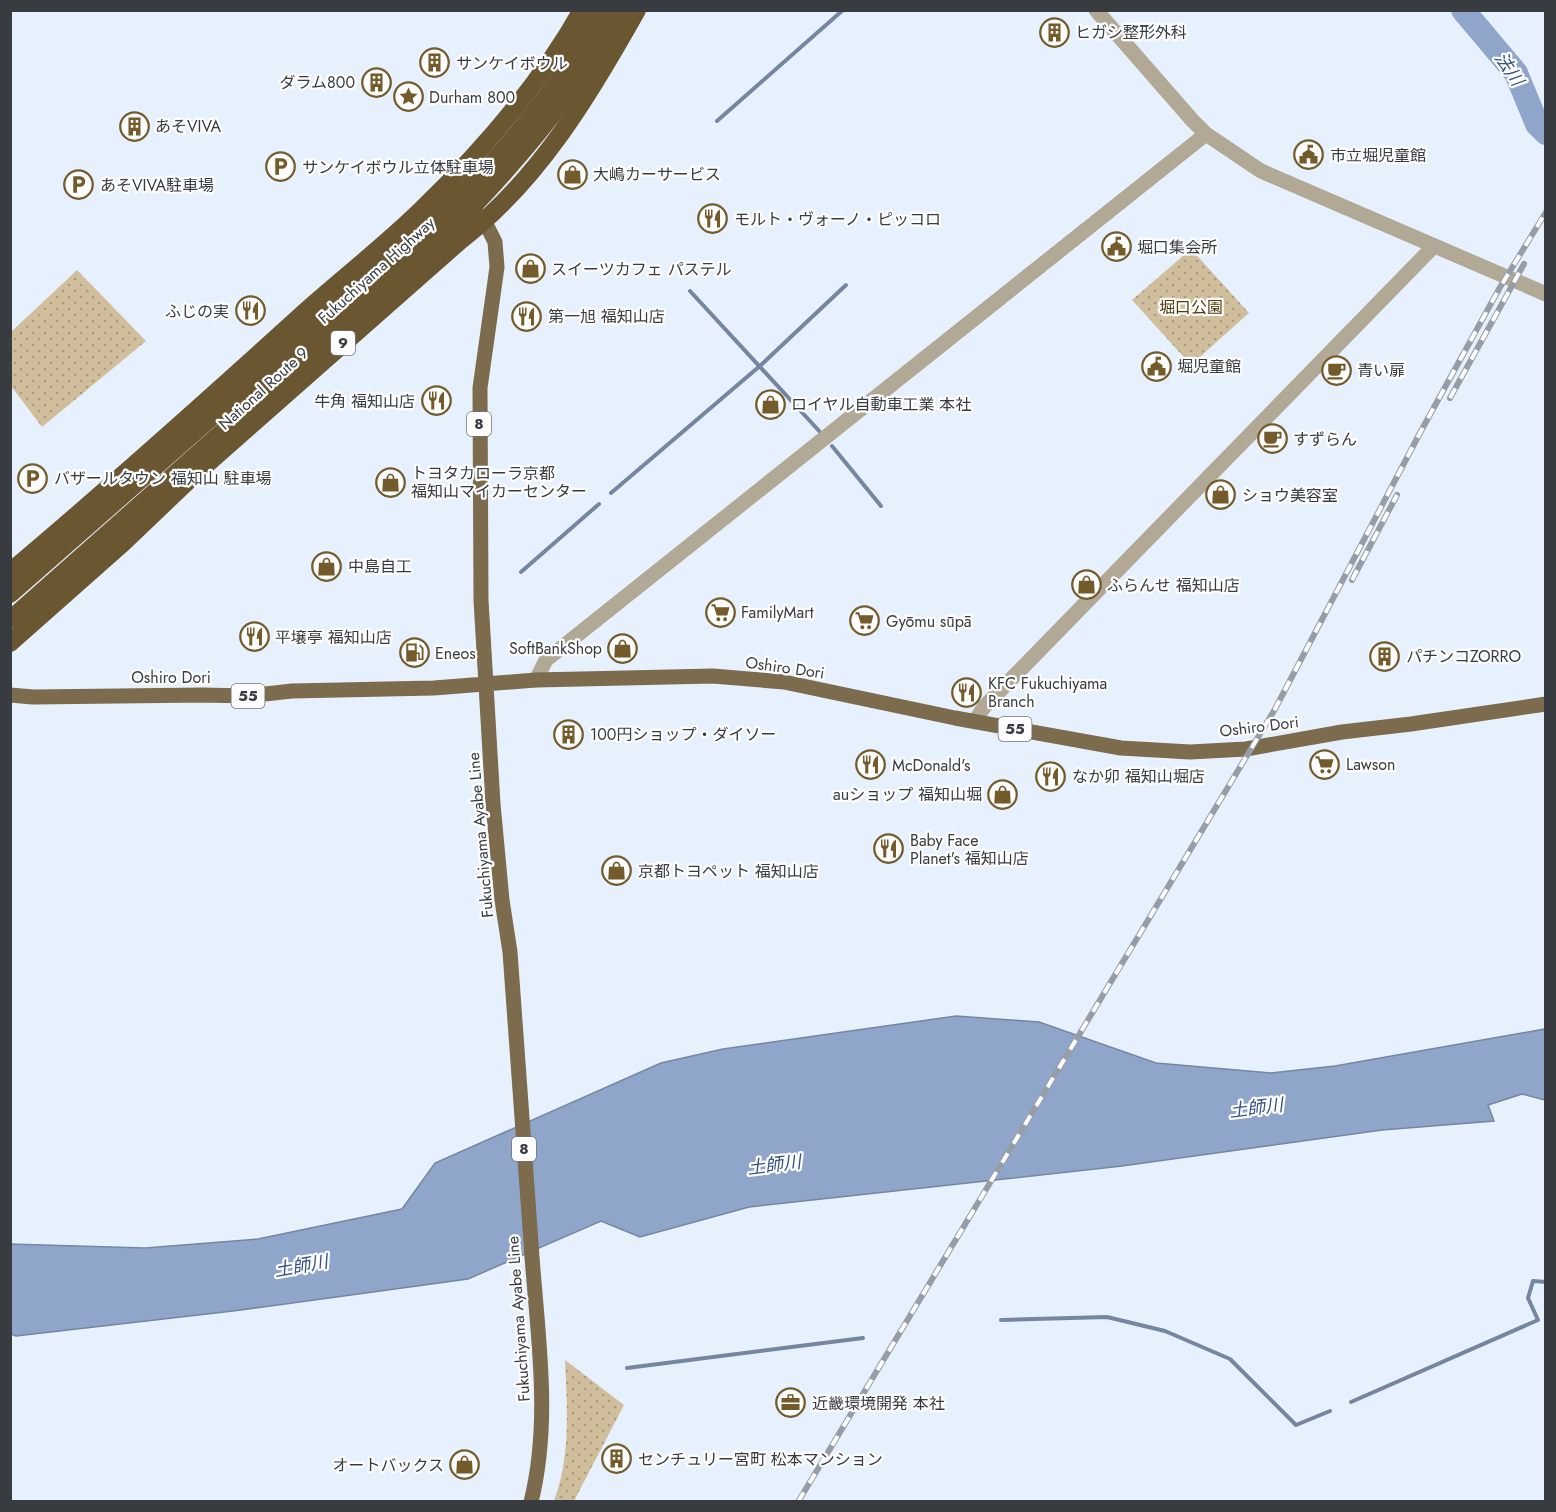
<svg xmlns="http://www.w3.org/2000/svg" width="1556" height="1512" font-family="Jost,'Noto Sans JP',sans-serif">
<defs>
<pattern id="park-dots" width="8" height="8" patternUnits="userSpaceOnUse" patternTransform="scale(1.5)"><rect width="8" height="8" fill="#d1be9c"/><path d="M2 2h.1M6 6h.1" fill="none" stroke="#ab9c81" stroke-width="1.8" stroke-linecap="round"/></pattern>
</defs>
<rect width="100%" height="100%" fill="#e7f1fe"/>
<path fill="url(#park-dots)" d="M1191 249 1249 313 1191 365 1132 300Z
M77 270 146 341 42 427 11 386V332Z
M565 1360 624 1405 574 1501H554C571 1455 567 1408 565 1360Z"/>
<path fill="#8fa6ca" stroke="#7586a1" stroke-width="1.5" d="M956 1016 1039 1022 1156 1063 1271 1073 1335 1066 1545 1029V1100L1522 1094 1488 1105 1494 1121 1382 1130 1122 1166 749 1207 640 1237 601 1221 468 1279 233 1311 16 1336 11 1334 10 1244 145 1248 258 1239 402 1209 435 1163 661 1063 723 1049Z"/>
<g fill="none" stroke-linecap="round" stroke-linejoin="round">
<path stroke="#7586a1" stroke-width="4" d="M717 121 843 10
M690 291 821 433
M832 446 881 506
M611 493 761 365 846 285
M521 572 599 504
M1001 1320 1107 1317 1165 1331 1230 1359 1296 1425 1330 1411
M627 1368 863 1338
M1351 1402 1538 1320 1528 1298 1533 1281 1546 1282"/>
<path stroke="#8fa6ca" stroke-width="24" d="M1463 10 1516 73 1537 124 1546 133"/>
<path stroke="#b1a896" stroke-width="15" d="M1096 10 1192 120 1206 134 1261 171 1546 294
M536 680 546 660 1206 134
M975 721 984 707 1434 246"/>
<path stroke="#7c6b4c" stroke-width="15" d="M477 213 485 222 495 242 497 267 480 388 481 600 493 804 502 900 510 952C517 1053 525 1155 532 1257 538 1338 551 1422 531 1502
M10 695 33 697 203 695 247 696 292 691 434 688 536 680 713 676 784 682 955 718 1121 748 1190 752 1246 749 1342 732 1411 724 1546 704"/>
<path stroke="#6a5631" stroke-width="18" d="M10 572C111 487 209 399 307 310 344 277 384 246 420 211 481 152 540 85 582 10
M10 643 123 543 190 479 461 240C538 181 590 94 637 10"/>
<defs>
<path id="rail" d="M1450 398 1524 264
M1352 580 1397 495
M798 1502 1275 709 1421 431 1499 289 1546 212"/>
</defs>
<use href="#rail" stroke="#969da6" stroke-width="6"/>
<use href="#rail" stroke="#fdfdfd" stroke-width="4" stroke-dasharray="11" stroke-linecap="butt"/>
<path stroke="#6a5631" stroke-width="18" d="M10 594 433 223C499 159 558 92 602 10
M10 620 446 234C513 166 575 95 621 10"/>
</g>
<defs>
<symbol id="building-ring" viewBox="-11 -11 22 22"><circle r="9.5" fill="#fdfdfd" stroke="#745b2c" stroke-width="1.5"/><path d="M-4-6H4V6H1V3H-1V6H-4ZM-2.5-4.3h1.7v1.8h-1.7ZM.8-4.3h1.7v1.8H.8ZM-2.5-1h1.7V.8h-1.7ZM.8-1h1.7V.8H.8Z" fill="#745b2c"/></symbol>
<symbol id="sight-ring" viewBox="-11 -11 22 22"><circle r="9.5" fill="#fdfdfd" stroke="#745b2c" stroke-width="1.5"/><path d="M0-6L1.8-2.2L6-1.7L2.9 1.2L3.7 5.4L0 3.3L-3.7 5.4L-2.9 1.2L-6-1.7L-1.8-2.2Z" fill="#745b2c"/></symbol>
<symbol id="civic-ring" viewBox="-11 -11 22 22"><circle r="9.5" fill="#fdfdfd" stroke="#745b2c" stroke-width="1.5"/><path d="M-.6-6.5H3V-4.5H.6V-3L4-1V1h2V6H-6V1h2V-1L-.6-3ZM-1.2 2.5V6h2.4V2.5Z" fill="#745b2c"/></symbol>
<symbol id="parking-ring" viewBox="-11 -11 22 22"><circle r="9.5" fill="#fdfdfd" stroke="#745b2c" stroke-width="1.5"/><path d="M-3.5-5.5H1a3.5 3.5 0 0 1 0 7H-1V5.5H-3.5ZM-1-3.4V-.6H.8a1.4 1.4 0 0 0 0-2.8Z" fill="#745b2c"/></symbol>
<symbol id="shop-ring" viewBox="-11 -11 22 22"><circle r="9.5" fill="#fdfdfd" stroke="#745b2c" stroke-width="1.5"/><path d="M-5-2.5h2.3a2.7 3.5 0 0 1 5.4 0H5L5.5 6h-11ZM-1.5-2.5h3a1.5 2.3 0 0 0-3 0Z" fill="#745b2c"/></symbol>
<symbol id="restaurant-ring" viewBox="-11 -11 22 22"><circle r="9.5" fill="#fdfdfd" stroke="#745b2c" stroke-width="1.5"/><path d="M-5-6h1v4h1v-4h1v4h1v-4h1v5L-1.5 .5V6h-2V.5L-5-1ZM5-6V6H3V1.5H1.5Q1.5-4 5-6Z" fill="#745b2c"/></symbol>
<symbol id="cafe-ring" viewBox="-11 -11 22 22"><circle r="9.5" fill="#fdfdfd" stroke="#745b2c" stroke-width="1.5"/><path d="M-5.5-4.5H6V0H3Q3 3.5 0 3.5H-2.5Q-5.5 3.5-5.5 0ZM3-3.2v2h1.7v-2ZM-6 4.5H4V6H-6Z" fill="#745b2c"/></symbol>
<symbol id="supermarket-ring" viewBox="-11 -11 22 22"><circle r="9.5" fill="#fdfdfd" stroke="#745b2c" stroke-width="1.5"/><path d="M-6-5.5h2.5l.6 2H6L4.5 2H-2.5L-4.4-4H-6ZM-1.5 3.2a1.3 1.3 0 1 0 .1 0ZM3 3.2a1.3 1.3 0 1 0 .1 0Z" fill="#745b2c"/></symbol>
<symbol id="fuel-ring" viewBox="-11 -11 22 22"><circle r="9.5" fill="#fdfdfd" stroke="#745b2c" stroke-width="1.5"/><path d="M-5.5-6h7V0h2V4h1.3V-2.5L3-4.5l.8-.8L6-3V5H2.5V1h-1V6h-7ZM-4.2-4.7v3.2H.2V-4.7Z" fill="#745b2c"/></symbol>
<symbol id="office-ring" viewBox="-11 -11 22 22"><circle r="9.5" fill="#fdfdfd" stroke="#745b2c" stroke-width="1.5"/><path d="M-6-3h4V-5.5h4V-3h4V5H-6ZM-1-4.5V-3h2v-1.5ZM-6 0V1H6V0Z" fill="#745b2c"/></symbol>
</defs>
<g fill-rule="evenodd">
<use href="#building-ring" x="1038" y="16" width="33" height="33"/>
<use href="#building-ring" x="418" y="46" width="33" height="33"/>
<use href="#building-ring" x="360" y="66" width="33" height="33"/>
<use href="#sight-ring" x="392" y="80" width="33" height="33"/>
<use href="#building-ring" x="118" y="110" width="33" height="33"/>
<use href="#civic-ring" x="1292" y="138" width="33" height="33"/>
<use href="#parking-ring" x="264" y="150" width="33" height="33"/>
<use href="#shop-ring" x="556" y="158" width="33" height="33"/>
<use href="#parking-ring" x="62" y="168" width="33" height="33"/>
<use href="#restaurant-ring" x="696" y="202" width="33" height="33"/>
<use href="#civic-ring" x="1100" y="230" width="33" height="33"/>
<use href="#shop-ring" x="514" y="252" width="33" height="33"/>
<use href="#restaurant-ring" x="234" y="294" width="33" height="33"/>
<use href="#restaurant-ring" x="510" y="300" width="33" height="33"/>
<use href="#civic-ring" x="1140" y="350" width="33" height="33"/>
<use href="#cafe-ring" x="1320" y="354" width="33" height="33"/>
<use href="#restaurant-ring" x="420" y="384" width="33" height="33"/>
<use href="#shop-ring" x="754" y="388" width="33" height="33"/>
<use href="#cafe-ring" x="1256" y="422" width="33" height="33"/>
<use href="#parking-ring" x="16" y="462" width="33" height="33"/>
<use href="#shop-ring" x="374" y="466" width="33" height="33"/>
<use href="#shop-ring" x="1204" y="478" width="33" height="33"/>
<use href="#shop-ring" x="310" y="550" width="33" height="33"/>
<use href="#shop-ring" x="1070" y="568" width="33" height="33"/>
<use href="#supermarket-ring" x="704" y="596" width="33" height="33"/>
<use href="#supermarket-ring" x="848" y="604" width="33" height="33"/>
<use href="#restaurant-ring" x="238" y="620" width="33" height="33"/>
<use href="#shop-ring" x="606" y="632" width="33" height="33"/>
<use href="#fuel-ring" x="398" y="636" width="33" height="33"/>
<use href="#building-ring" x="1368" y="640" width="33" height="33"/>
<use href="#restaurant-ring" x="950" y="676" width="33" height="33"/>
<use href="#building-ring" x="552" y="718" width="33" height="33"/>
<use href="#supermarket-ring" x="1308" y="748" width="33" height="33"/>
<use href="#restaurant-ring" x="854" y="748" width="33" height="33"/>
<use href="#restaurant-ring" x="1034" y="760" width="33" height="33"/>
<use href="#shop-ring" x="986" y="778" width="33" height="33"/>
<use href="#restaurant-ring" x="872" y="832" width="33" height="33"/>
<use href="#shop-ring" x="600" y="854" width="33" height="33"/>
<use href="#office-ring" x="774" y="1386" width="33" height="33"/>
<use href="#building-ring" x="600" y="1442" width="33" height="33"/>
<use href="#shop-ring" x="448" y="1448" width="33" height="33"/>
</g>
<g text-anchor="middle" stroke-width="4.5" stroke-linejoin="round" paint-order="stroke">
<g fill="#fdfdfd" stroke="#737679" stroke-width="1.5">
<rect x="331" y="331" width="24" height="24" rx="4.5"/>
<rect x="467" y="412" width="24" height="24" rx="4.5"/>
<rect x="231.5" y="684" width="33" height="24" rx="4.5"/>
<rect x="998.5" y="717" width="33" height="24" rx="4.5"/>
<rect x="512" y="1137" width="24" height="24" rx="4.5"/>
</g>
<g font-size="15" font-weight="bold" fill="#383c41">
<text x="343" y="348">9</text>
<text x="479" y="429">8</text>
<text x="248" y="701">55</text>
<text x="1015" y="734">55</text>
<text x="524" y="1154">8</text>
</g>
<g font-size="16" fill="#383c41" stroke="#fdfdfd" text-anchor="start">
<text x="1075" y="38">ヒガシ整形外科</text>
<text x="456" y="69">サンケイボウル</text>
<text x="355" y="88" text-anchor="end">ダラム800</text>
<text x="429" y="103">Durham 800</text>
<text x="155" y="132">あそVIVA</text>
<text x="1330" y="161">市立堀児童館</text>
<text x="302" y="173">サンケイボウル立体駐車場</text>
<text x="593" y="180">大嶋カーサービス</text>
<text x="100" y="191">あそVIVA駐車場</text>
<text x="734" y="225">モルト・ヴォーノ・ピッコロ</text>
<text x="1137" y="253">堀口集会所</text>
<text x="551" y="275">スイーツカフェ パステル</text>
<text x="229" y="317" text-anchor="end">ふじの実</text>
<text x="548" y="322">第一旭 福知山店</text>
<text x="1177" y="372">堀児童館</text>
<text x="1357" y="376">青い扉</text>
<text x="415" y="407" text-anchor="end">牛角 福知山店</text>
<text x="791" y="410">ロイヤル自動車工業 本社</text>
<text x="1293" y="445">すずらん</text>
<text x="411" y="479">トヨタカローラ京都<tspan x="411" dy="18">福知山マイカーセンター</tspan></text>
<text x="54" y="484">バザールタウン 福知山 駐車場</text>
<text x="1242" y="501">ショウ美容室</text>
<text x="348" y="572">中島自工</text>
<text x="1107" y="591">ふらんせ 福知山店</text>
<text x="741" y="618">FamilyMart</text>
<text x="886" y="627">Gyōmu sūpā</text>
<text x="275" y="643">平壌亭 福知山店</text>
<text x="602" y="654" text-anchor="end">SoftBankShop</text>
<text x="435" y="659">Eneos</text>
<text x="1406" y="662">パチンコZORRO</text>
<text x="988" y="689">KFC Fukuchiyama<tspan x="988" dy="18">Branch</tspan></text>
<text x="590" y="740">100円ショップ・ダイソー</text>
<text x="1346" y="770">Lawson</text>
<text x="892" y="771">McDonald's</text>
<text x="1072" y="782">なか卯 福知山堀店</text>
<text x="982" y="800" text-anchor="end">auショップ 福知山堀</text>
<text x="910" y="846">Baby Face<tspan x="910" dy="18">Planet's 福知山店</tspan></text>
<text x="638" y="877">京都トヨペット 福知山店</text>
<text x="812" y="1409">近畿環境開発 本社</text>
<text x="638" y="1465">センチュリー宮町 松本マンション</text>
<text x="444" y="1471" text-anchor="end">オートバックス</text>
</g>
<g font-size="16" fill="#383c41" stroke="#fdfdfd">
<text transform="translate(376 270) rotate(-42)" y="6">Fukuchiyama Highway</text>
<text transform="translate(263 388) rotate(-42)" y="6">National Route 9</text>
<text transform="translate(785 667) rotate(8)" y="6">Oshiro Dori</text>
<text x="171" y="683">Oshiro Dori</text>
<text transform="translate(1259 726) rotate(-7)" y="6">Oshiro Dori</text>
<text transform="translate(480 835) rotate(-95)" y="6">Fukuchiyama Ayabe Line</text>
<text transform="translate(518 1319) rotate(-94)" y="6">Fukuchiyama Ayabe Line</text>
</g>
<g font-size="16" fill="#533c09" stroke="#fdfdfd">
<text x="1191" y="313">堀口公園</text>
</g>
<g font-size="18" font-style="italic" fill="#345384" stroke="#fdfdfd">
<text transform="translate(1509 69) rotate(56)" y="6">法川</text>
<text transform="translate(1256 1108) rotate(-7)" y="6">土師川</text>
<text transform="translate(774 1165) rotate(-7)" y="6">土師川</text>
<text transform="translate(301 1266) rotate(-10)" y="6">土師川</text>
</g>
</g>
<rect width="1556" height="1512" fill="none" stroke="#383c41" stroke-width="24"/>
</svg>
